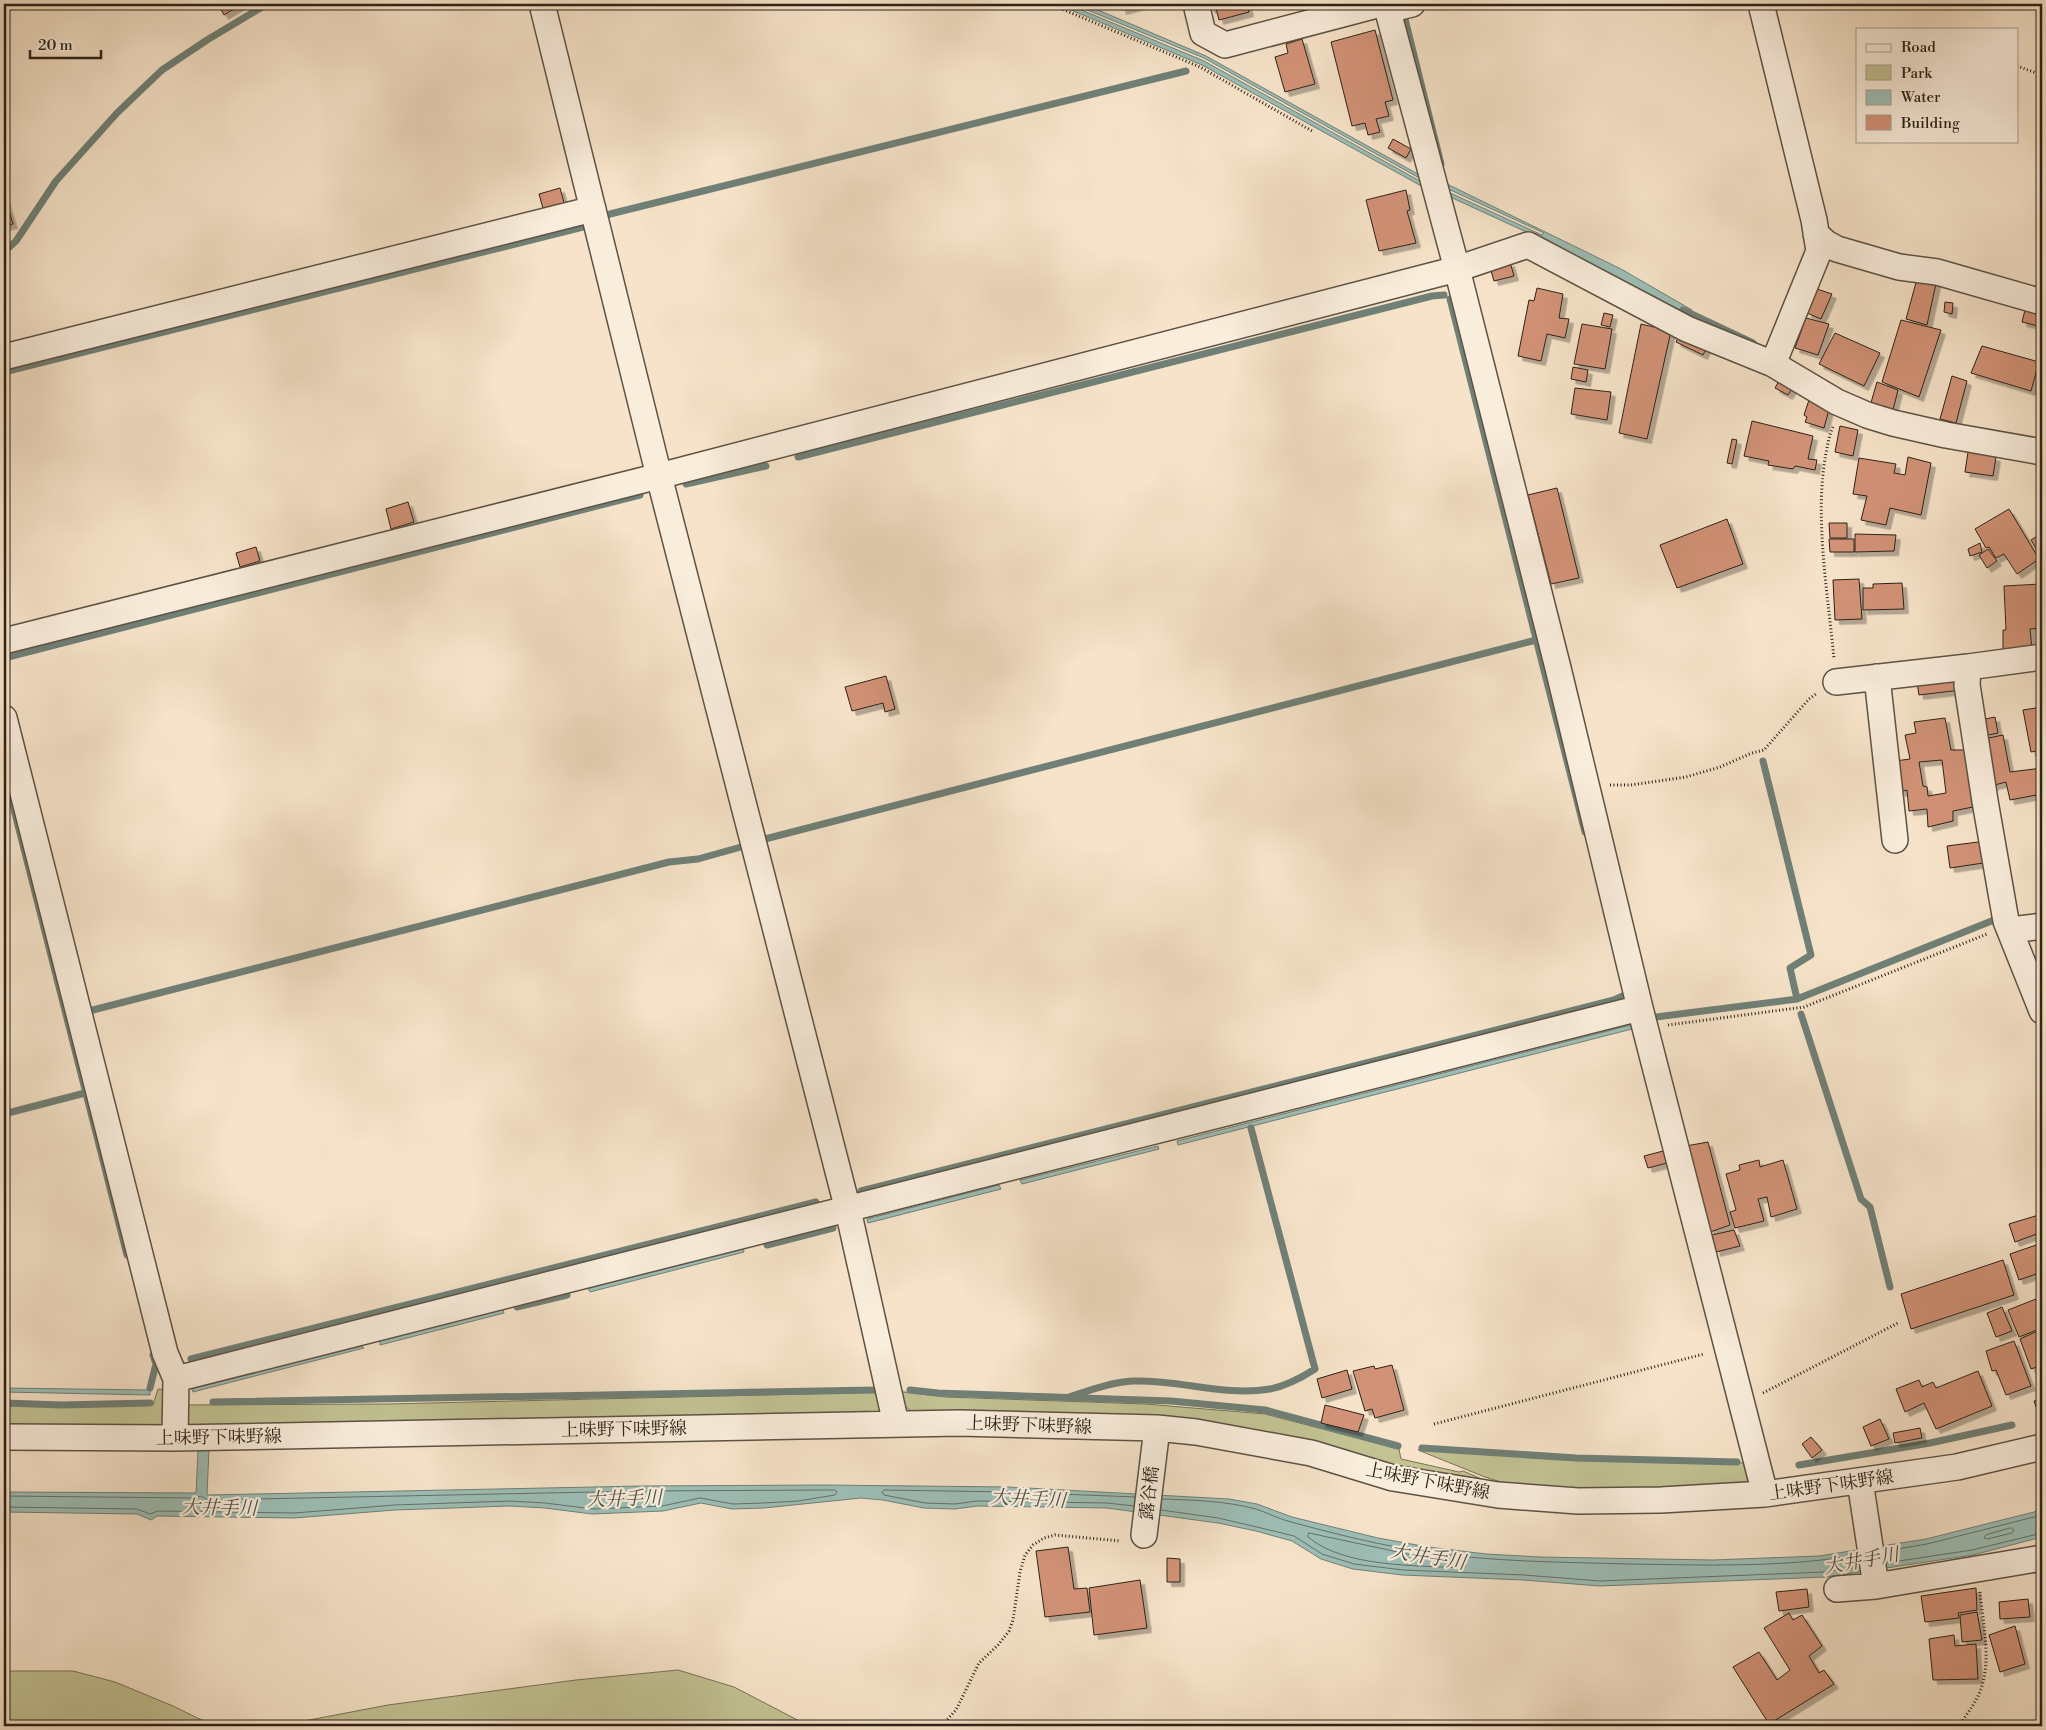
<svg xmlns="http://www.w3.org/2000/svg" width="2046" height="1730" font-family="'Libre Bodoni','Noto Serif JP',serif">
<defs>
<filter id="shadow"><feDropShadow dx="4.5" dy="4.5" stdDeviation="0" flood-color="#0004"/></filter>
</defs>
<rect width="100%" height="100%" fill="#f6e3c9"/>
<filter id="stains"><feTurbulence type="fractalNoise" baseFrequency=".004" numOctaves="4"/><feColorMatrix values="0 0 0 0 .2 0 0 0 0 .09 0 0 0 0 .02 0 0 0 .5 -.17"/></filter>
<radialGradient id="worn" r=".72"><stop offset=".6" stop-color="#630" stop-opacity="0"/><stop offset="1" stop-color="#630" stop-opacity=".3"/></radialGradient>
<path fill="#c2c293" stroke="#777256" d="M158 1389 168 1390 169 1425 4 1428V1406L153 1405Z
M896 1391 945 1397 1145 1404 1265 1414 1399 1449 1401 1459 1459 1472 1463 1471 1491 1483 1493 1488 1249 1432 915 1414 901 1403Z
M887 1392 880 1415 185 1430 182 1405 389 1404Z
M1420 1449C1531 1457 1641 1463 1752 1463L1753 1479 1743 1489 1701 1494 1514 1486 1485 1477 1418 1450Z
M678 1670 734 1687 809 1726H278L388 1705 576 1680Z
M4 1671H73L115 1682 173 1706 214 1726H4Z"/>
<path fill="#9dbeb6" stroke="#708077" d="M1057 4H1067L1204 61 1427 185 1425 188 1202 65Z
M1073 4H1084L1206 56 1425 178 1423 180 1204 58Z
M1445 183 1621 269 1692 310 1689 317 1563 249 1446 195 1448 192 1542 235 1544 233 1444 187Z
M1631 1025 1632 1029 1178 1145 1177 1141Z
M1158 1146 1159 1149 1022 1184 1020 1180Z
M999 1185 1001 1189 868 1223 867 1219Z
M743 1248 744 1252 590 1292 588 1288Z
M503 1309 504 1313 380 1345V1341Z
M362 1346 364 1348 193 1392 192 1388Z
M4 1388 150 1390V1395L4 1392Z
M209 1450 207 1495 642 1486 824 1485 1009 1487 1229 1499 1257 1504 1292 1517 1378 1538 1428 1547 1486 1554 1540 1557 1713 1560 1819 1556 1926 1539 2042 1510V1537L1973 1555 1826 1577 1600 1586 1523 1580 1402 1575 1353 1569 1321 1559 1292 1541 1256 1531 1218 1523 1107 1508 977 1506 955 1509 924 1508 883 1500 861 1498 764 1508 732 1509 701 1503 663 1511 592 1514 545 1508 510 1506 395 1510 294 1518 157 1516 151 1520 137 1514 4 1512V1492L196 1493 198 1451Z"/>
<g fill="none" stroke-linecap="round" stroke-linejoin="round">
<path stroke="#647067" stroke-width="1" d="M4 1496 195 1498 201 1496 208 1500 642 1491 824 1490H835L837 1492 835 1495 798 1501 763 1503 733 1504 700 1498 662 1506 593 1509 545 1503 510 1501 395 1505 294 1513 158 1511 150 1514 137 1509 4 1507
M1162 1499C1193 1500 1226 1501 1256 1509 1268 1513 1279 1519 1291 1522 1336 1534 1382 1546 1428 1552 1494 1562 1561 1562 1628 1564 1704 1565 1782 1568 1857 1555
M1134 1506 1107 1503 977 1501 955 1504 925 1503 884 1495 882 1492 884 1490 1009 1492 1135 1497
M1161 1510 1218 1518 1257 1527 1294 1536 1322 1554 1354 1564 1403 1570 1524 1575 1600 1581 1825 1572 1859 1567
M2011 1528 2014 1530 2012 1533 1987 1539 1984 1538 1986 1535Z
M1309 1533 1426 1558 1464 1563 1466 1566 1463 1568C1416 1565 1345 1568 1308 1537Z
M1885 1551 1927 1544 2042 1515
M1886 1563 1972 1550 2042 1533"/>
<path stroke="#708077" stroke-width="7" d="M1405 19 1441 164
M606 215 1186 71
M4 252 16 241 56 181 117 113 162 70 207 40 267 4
M1450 299 1585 832
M1683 310 1753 343
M4 372 583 227
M798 457 1432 296 1444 295
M686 484 766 466
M8 657 640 495
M1763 761 1811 955 1790 968 1797 999
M4 770 127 1255
M765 839 1536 640
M89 1011 669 862 698 859 741 847
M1801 1014 1861 1199 1870 1207 1890 1287
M1656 1017 1797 999 1999 918
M4 1114 85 1093
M861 1191 1614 1000 1627 994 1625 988
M767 1245 833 1228
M517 1307 567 1295
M191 1359 816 1202
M150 1388 156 1364 153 1355
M910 1390 938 1393 1171 1401 1265 1410 1398 1446
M1066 1398C1088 1391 1111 1382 1133 1381 1179 1379 1224 1397 1270 1389 1286 1386 1301 1378 1315 1369L1251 1128
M213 1402 875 1390
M4 1403 62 1405 150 1403
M2040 1416 2042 1415
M1422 1448 1576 1458 1737 1462
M1799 1465 1930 1443 2012 1425"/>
</g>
<path fill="#d29277" stroke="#2c2218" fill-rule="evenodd" filter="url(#shadow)" d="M218 4H242L224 15Z
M1120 4H1145L1122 10Z
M1209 4H1247L1249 12 1219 20 1216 8 1211 9Z
M1375 30 1393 100 1385 102 1389 116 1376 119 1380 132 1368 135 1365 123 1352 126 1331 42Z
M1302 39 1315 84 1285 92 1275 57 1288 53 1286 44Z
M1393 139 1411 149 1406 158 1388 148Z
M560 188 565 206 544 212 539 194Z
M1406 190 1410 210 1407 211 1416 243 1379 251 1366 200Z
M4 195 13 224 4 226Z
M1510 262 1514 276 1494 281 1490 267Z
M1917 279H1937L1927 325 1906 319Z
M1537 288 1563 294 1559 318 1569 319 1565 338 1547 334 1541 361 1518 356 1529 300 1534 301Z
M1817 289 1832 294 1821 319 1807 313Z
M1945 302 1953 303 1952 314 1944 312Z
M2027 302 2042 307V327L2022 322Z
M1604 313 1613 315 1610 327 1601 325Z
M1806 318 1829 324 1818 355 1795 348Z
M1901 320 1941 330 1919 397 1882 382Z
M1582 324 1612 329 1605 369 1574 364Z
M1641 324 1671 331 1647 439 1619 433Z
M1835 333 1880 353 1864 386 1819 364Z
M1680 334 1707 347 1703 355 1676 342Z
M1982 346 2039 362 2031 391 1971 373Z
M1573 367 1588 370 1586 382 1571 379Z
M1952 376 1967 381 1956 423 1940 419Z
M1780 379 1793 387 1788 395 1775 388Z
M1877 382 1898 390 1892 414 1870 406Z
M1575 388 1611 392 1607 420 1571 414Z
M1809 400 1830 406 1824 428 1805 422 1807 417 1804 415Z
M1752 421 1813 436 1808 459 1817 460 1815 470 1795 466 1793 469 1768 465 1769 461 1744 456Z
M1840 426 1858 430 1853 456 1835 452Z
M1732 439 1737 440 1732 464 1727 463Z
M1968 452 1996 457 1993 476 1965 472Z
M1908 457 1931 463 1921 515 1890 508 1886 525 1861 520 1867 496 1853 494 1859 458 1896 464 1894 473 1905 475Z
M1557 488 1579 578 1551 584 1528 495Z
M408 502 414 522 391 529 386 509Z
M2009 509 2039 559 2017 574 2004 554 1996 558 1989 547 1986 548 1975 529Z
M1727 519 1743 564 1677 588 1660 545Z
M1829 523H1847V538H1830Z
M2042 533V558L2031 540Z
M1855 534 1896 535 1894 551 1855 552Z
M1829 539H1854V552H1830Z
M1980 543 1982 552 1970 556 1968 549Z
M256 547 260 561 240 567 236 553Z
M1988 549 1997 561 1987 568 1979 555Z
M1859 579 1862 619 1835 620 1833 580Z
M1902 583 1904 609 1863 610V588H1873V584Z
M2041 584 2042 628 2030 629 2032 649 2003 655V630H2006L2004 586Z
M1959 672 1961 690 1919 695 1916 677Z
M886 676 895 709 885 712 883 703 852 711 845 687Z
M2042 707V750L2031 752 2023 710Z
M1995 717 1998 733 1983 736 1980 720Z
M1945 718 1951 750H1968L1978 806 1953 811V821L1928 827 1927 809 1909 811 1907 790 1900 792 1895 761 1910 759 1905 735 1916 733 1914 722ZM1942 760 1946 793 1928 796 1927 787 1923 786 1919 762Z
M2003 735 2010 772 2042 768V794L2010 800 2006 782 1987 787 1979 740Z
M1986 841 1990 862 1950 868 1947 846Z
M1708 1142 1730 1225 1710 1232 1686 1146Z
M1667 1150 1671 1162 1648 1168 1644 1156Z
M1759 1160 1760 1167 1783 1160 1797 1209 1771 1217 1767 1197 1758 1199 1764 1221 1735 1228 1730 1212 1736 1210 1726 1174 1740 1170 1739 1165Z
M2042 1214V1232L2015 1242 2009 1224Z
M1734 1230 1740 1246 1716 1252 1712 1235Z
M2042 1243V1272L2019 1280 2010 1254Z
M2003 1260 2014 1295 1911 1329 1901 1294Z
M2036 1299 2042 1315V1328L2019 1337 2008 1310Z
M2002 1307 2012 1331 1996 1337 1987 1313Z
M2042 1329V1365L2031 1369 2020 1339Z
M2014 1341 2031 1386 2006 1395 1996 1370 1992 1371 1986 1351Z
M1392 1365 1404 1410 1375 1418 1372 1409 1365 1411 1353 1371 1374 1366 1375 1369Z
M1347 1370 1352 1389 1322 1398 1317 1379Z
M1978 1371 1992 1406 1936 1429 1924 1403 1905 1412 1896 1389 1919 1380 1922 1387 1933 1382 1936 1388Z
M2042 1399V1411L2038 1412 2034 1401Z
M1325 1405 1364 1415 1358 1432 1321 1423Z
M1880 1419 1889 1439 1871 1446 1863 1427Z
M1920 1428 1922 1438 1895 1443 1893 1433Z
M1811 1437 1822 1450 1812 1458 1802 1444Z
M1068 1547 1074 1589 1087 1588 1090 1612 1045 1617 1036 1551Z
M1167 1558 1180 1559V1582H1167Z
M1140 1580 1147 1628 1094 1635 1089 1588Z
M1976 1588 1977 1610 1958 1613 1959 1618 1925 1622 1921 1596Z
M1807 1589 1809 1607 1779 1611 1776 1592Z
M2028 1599 2030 1617 2000 1619 1999 1602Z
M1977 1612 1982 1640 1962 1642 1960 1615Z
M1789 1613 1793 1620 1802 1615 1822 1646 1809 1656 1819 1673 1824 1670 1834 1684 1769 1724 1733 1667 1759 1652 1777 1680 1790 1670 1764 1628Z
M2015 1626 2025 1664 2000 1672 1989 1635Z
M1954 1635 1955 1646 1976 1644 1978 1679 1933 1680 1929 1639Z"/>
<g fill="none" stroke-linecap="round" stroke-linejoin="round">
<defs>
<path id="minor" d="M542 4 659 476 848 1210 896 1424
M1196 4 1203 33 1225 45 1381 4
M1386 4 1457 269 1558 668 1640 1008 1765 1494
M1761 4 1814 220 1819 251 1773 364
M1387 10 1412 4
M1816 234 1826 243 1837 249 1899 267 1937 272 2042 302
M4 357 593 209
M4 641 659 476 1457 269 1528 245 1687 329 1773 364 1837 402 1867 415 1893 423 1946 435 2042 452
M2042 657 1968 667 1967 685 1985 801 2006 921 2042 1011
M1877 677 1895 840
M1836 682 1968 667
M4 718 165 1353 176 1379 175 1438
M2011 930 2042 926
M176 1379 1640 1008
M4 1437 175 1438 959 1423 1157 1428 1196 1432 1311 1453 1393 1478 1498 1495 1578 1501 1661 1500 1765 1494 1957 1467 2042 1447
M1860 1481 1876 1586
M1144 1535 1157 1428
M1837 1589 1876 1586 2042 1558"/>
</defs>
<use href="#minor" stroke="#5e5244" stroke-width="28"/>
<path stroke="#2c2218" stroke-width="3" stroke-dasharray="1 2.5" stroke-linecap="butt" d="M1050 4 1200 67 1312 131
M2017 66 2042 75
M1833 427C1829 435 1828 444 1826 453 1814 517 1828 594 1834 659
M1610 785H1631L1686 777 1720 767 1752 753 1764 750 1809 699 1816 694
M1668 1025 1804 1007 1987 934
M1763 1393 1898 1323
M1434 1424 1704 1354
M945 1722 956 1710 979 1663 998 1645 1009 1631 1013 1620 1020 1572 1025 1555 1033 1545 1044 1538 1055 1535 1121 1541
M1959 1726C1964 1718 1971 1709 1976 1700 1994 1668 1983 1626 1980 1592"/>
<use href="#minor" stroke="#f9eddc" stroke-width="25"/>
</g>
<g text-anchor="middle" stroke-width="4.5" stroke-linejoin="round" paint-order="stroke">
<g font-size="18" fill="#2c2218" stroke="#f9eddc">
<text transform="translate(1029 1425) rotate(2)" y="6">上味野下味野線</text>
<text transform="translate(624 1429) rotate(-1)" y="6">上味野下味野線</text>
<text transform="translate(219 1437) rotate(-1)" y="6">上味野下味野線</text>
<text transform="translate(1428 1481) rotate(11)" y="6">上味野下味野線</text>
<text transform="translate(1831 1485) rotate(-8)" y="6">上味野下味野線</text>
<text transform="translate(1149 1493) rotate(-83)" y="6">露谷橋</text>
</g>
<g font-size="19" font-style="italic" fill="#4e5147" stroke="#f9eddc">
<text transform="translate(624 1498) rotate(-2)" y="7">大井手川</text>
<text transform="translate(1028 1498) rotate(3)" y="7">大井手川</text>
<text transform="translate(219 1507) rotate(1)" y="7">大井手川</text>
<text transform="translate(1428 1556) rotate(9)" y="7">大井手川</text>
<text transform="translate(1861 1560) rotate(-10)" y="7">大井手川</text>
</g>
</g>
<rect width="2046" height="1730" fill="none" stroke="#f6e3c9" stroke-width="20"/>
<rect x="5" y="5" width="2036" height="1720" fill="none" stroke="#2c2218" stroke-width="2.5"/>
<rect x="10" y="10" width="2026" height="1710" fill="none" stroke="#2c2218"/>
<rect x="1856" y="28" width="162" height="115" fill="#f9eddc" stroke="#a79c8e"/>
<rect x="1866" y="44" width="25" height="8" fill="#f9eddc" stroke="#a79c8e"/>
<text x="1901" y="52" font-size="15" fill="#2c2218">Road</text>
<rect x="1866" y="65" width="25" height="15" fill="#c2c293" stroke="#a79c8e"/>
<text x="1901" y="78" font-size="15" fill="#2c2218">Park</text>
<rect x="1866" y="90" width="25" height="15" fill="#9dbeb6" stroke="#a79c8e"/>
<text x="1901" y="102" font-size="15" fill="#2c2218">Water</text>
<rect x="1866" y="115" width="25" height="15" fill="#d29277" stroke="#a79c8e"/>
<text x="1901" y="128" font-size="15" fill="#2c2218">Building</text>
<path d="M30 50v8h71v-8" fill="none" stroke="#2c2218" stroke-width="2.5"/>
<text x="38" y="50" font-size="15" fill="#2c2218" stroke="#f9eddc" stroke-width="4" paint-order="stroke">20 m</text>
<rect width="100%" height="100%" filter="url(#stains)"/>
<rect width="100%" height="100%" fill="url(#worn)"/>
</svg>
